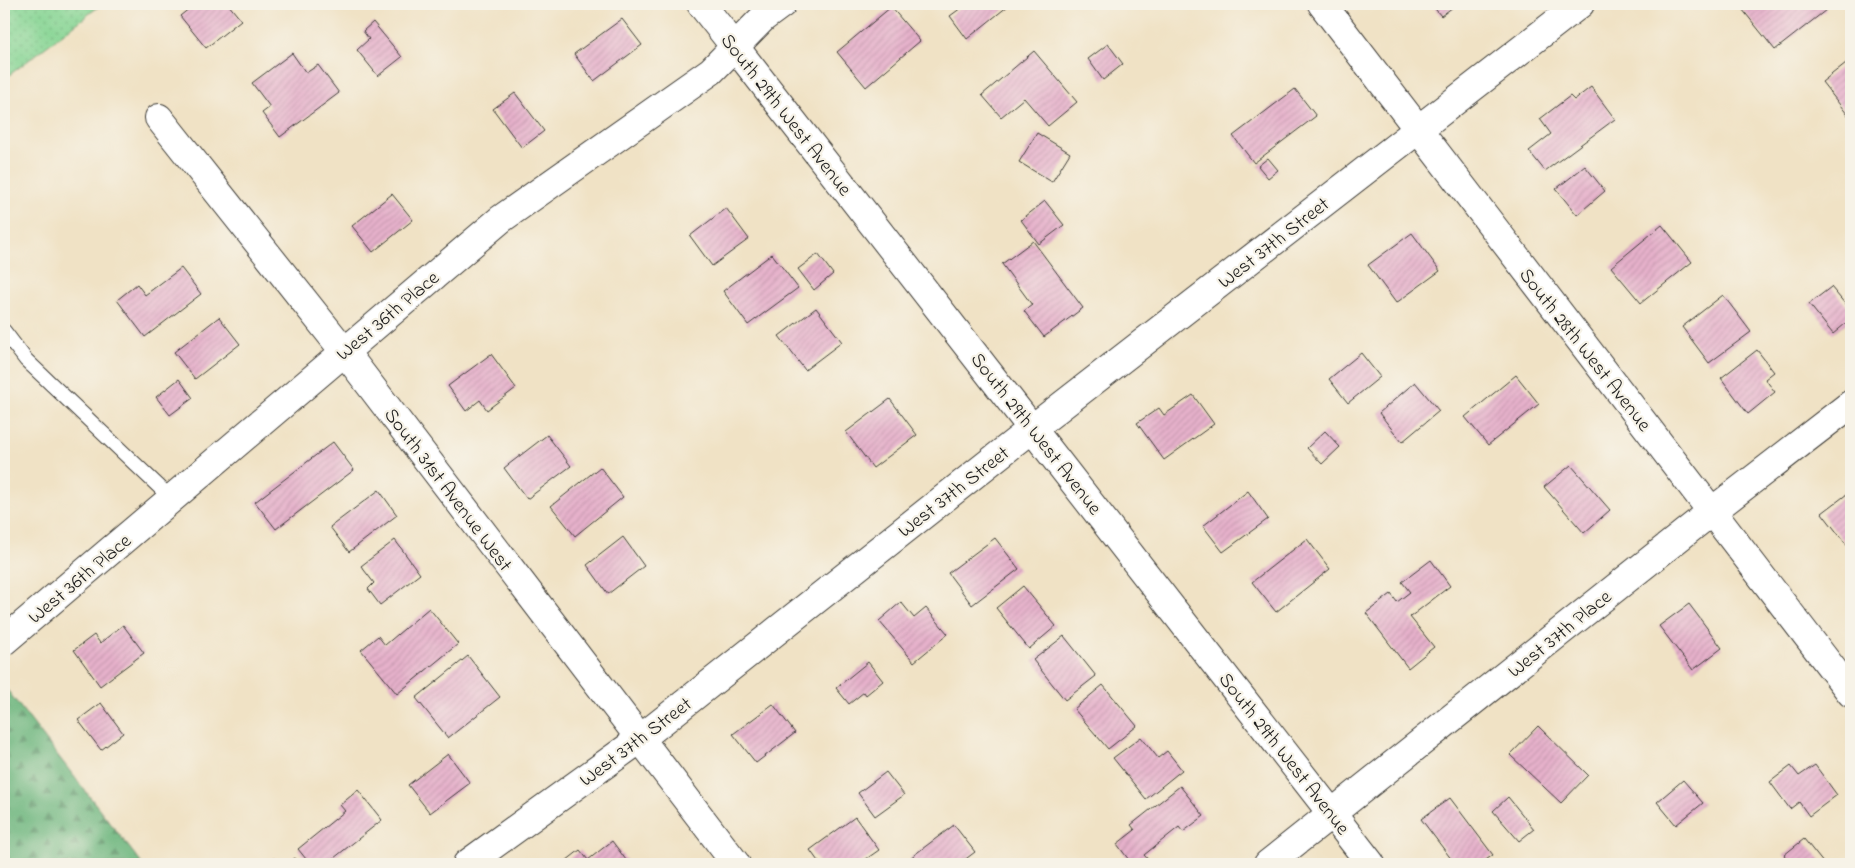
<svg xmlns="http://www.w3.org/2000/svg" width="1855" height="868" font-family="'Indie Flower',sans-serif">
<defs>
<pattern id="grass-dots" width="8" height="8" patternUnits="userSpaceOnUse" patternTransform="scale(1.25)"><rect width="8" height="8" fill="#87d594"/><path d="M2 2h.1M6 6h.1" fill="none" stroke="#74b67f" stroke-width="1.8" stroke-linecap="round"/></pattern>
<pattern id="forest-firs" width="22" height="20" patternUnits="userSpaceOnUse" patternTransform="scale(1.25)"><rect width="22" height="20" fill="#6db67e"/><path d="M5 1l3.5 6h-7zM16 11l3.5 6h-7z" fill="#599366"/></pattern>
<pattern id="building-hatch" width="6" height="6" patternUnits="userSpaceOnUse" patternTransform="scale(1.25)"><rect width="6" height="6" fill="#e6b1cb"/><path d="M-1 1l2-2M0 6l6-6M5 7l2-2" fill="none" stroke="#c598ae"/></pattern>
</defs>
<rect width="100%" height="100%" fill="#f7f3e8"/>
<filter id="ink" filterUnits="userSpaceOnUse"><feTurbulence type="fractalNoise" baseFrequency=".02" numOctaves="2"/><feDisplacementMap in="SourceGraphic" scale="10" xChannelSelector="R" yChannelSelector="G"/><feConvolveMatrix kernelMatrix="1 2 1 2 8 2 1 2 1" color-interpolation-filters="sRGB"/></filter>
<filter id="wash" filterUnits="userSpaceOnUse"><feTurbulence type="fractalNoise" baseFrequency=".0096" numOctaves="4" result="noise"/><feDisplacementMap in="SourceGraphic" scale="20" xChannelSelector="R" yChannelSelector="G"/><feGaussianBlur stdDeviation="1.12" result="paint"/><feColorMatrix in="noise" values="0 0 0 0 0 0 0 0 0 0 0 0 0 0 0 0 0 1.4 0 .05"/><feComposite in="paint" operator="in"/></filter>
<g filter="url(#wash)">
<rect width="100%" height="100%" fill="#f0e2c5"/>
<path fill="url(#grass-dots)" stroke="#527858" d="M4 4H102L4 79Z"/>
<path fill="url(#forest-firs)" stroke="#44694d" d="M4 686 142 864H4Z"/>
<g id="blocks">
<path fill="url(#building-hatch)" d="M195 4H228L241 20 206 48 180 16Z
M957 4H1006L1008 6 967 39 950 16 961 8Z
M1431 4H1457L1441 16Z
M1738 4H1821L1826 10 1775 50Z
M891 7 920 41 866 87 837 52Z
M622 19 642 45 594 81 574 54Z
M373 22 402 57 378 76 357 50 369 39 363 31Z
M1108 44 1123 64 1103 80 1088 59Z
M1034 51 1077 102 1048 126 1024 98 1001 117 982 95Z
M292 53 306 73 318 65 339 93 280 137 262 113 270 107 252 83Z
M1851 59V119L1822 82Z
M1591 87 1615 119 1545 171 1529 151 1551 134 1540 119 1570 96 1574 100Z
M1295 89 1316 116 1254 163 1233 136Z
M515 93 544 131 522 148 493 109Z
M1037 133 1070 153 1052 182 1019 162Z
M1268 158 1278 170 1268 178 1258 166Z
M1585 166 1605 191 1577 215 1556 189Z
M392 194 413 220 373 252 352 226Z
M1045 201 1064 225 1039 244 1021 220Z
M726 208 749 239 712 266 690 236Z
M1662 225 1692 262 1641 303 1611 267Z
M1412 233 1440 271 1396 303 1368 265Z
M1033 241 1083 308 1044 337 1024 311 1032 305 1002 264Z
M772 254 798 288 748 325 723 291Z
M818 254 833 274 814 290 798 269Z
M181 268 201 294 145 337 117 300 137 284 145 295Z
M1831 287 1851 311V319L1833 334 1809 304Z
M1723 295 1751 332 1709 363 1682 327Z
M816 308 842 342 805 370 779 336Z
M219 317 240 344 195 379 174 352Z
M1757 350 1774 372 1765 379 1775 392 1748 414 1721 378Z
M1361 353 1380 377 1348 403 1329 379Z
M491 354 516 388 487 410 480 400 466 411 448 386Z
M1516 375 1539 404 1488 445 1465 417Z
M179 379 193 398 170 415 156 397Z
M1415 382 1439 411 1402 442 1379 413Z
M1193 395 1214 424 1164 460 1137 423 1159 408 1164 415Z
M890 399 917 435 873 468 846 432Z
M1325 431 1340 447 1322 464 1307 448Z
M547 435 571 466 527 499 504 468Z
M333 442 354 470 276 529 255 502Z
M1571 465 1610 510 1584 533 1544 487Z
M600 467 623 497 575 536 551 506Z
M379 490 397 515 349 552 330 527Z
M1248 491 1268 519 1223 552 1203 526Z
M1851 491V546L1849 548 1822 513Z
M623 537 644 566 608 594 587 565Z
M995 538 1019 569 972 605 948 573Z
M1307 539 1330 569 1276 612 1252 582Z
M395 540 420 574 380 605 368 589 374 583 361 566Z
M1431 560 1450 586 1410 617 1434 647 1408 668 1366 613 1391 594 1397 602 1410 592 1402 582Z
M1023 586 1056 626 1029 649 996 608Z
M901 602 914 618 926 608 948 634 914 662 879 621Z
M1689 604 1722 648 1693 670 1659 626Z
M429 608 458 644 397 694 361 650 378 636 385 645Z
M123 625 144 653 100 686 74 650 94 635 100 643Z
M1064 636 1096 676 1065 700 1033 660Z
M468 656 500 697 448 738 416 698Z
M868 662 883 681 866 695 864 692 849 704 836 688Z
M1103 685 1137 726 1108 749 1074 709Z
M101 703 123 733 101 750 78 720Z
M773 704 795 733 756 763 733 734Z
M1538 726 1588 775 1561 803 1510 755Z
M1141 737 1158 758 1167 751 1182 770 1146 799 1113 758Z
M448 754 470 783 430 813 408 785Z
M1815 765 1837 795 1809 816 1799 802 1790 809 1770 782 1791 766 1799 776Z
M886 772 904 795 875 816 858 793Z
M1683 780 1703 803 1676 825 1657 802Z
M1180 786 1204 816 1183 832 1179 827 1144 855 1152 864H1132L1117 844 1135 830 1131 825Z
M358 790 382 820 329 862 331 864H310L298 849 345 811 340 805Z
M1508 797 1534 829 1519 841 1493 811Z
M1450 798 1493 855 1480 864H1455L1421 819Z
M855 817 879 850 859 864H820L810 850Z
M954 825 975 852 959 864H915L910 858Z
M1804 839 1824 864H1791L1784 855Z
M612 841 629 864H562L580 850 588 860Z
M274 858 279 864H266Z
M295 858 301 864H286Z"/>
</g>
</g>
<g filter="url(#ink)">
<use href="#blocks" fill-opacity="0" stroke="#3c3a35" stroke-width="1"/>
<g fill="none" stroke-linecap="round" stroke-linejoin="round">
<defs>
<path id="service" d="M4 331 26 360 173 500"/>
<path id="minor" d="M701 4 735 47
M1322 4 1851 693
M159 118 344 351 736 864
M4 641 501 219 711 71 763 18 782 4
M467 864 640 739 1033 428 1580 4
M1268 864 1711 512 1851 404"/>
<path id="tertiary" d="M735 47 1371 864"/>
</defs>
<use href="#service" stroke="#3c3a35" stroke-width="16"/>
<use href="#minor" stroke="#3c3a35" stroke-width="30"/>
<use href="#tertiary" stroke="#3c3a35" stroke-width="30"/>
<use href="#service" stroke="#fff" stroke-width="14"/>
<use href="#minor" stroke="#fff" stroke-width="28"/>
<use href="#tertiary" stroke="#fff" stroke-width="28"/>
</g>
</g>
<g text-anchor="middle" stroke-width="4.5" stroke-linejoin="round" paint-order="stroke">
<g font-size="20" fill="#1c1c1c" stroke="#f7f3e8">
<text transform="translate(787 114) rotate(52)" y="7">South 29th West Avenue</text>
<text transform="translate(1273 242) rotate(-38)" y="7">West 37th Street</text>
<text transform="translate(387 315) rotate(-40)" y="7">West 36th Place</text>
<text transform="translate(1586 349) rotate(52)" y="7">South 28th West Avenue</text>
<text transform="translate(1037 433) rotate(52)" y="7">South 29th West Avenue</text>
<text transform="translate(449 489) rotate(53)" y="7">South 31st Avenue West</text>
<text transform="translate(953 491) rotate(-38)" y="7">West 37th Street</text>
<text transform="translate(79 578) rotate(-40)" y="7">West 36th Place</text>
<text transform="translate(1559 633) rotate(-39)" y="7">West 37th Place</text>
<text transform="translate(635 741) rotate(-37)" y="7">West 37th Street</text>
<text transform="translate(1285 753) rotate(52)" y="7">South 29th West Avenue</text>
</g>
</g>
<rect width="1855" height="868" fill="none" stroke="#f7f3e8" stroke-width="20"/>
</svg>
